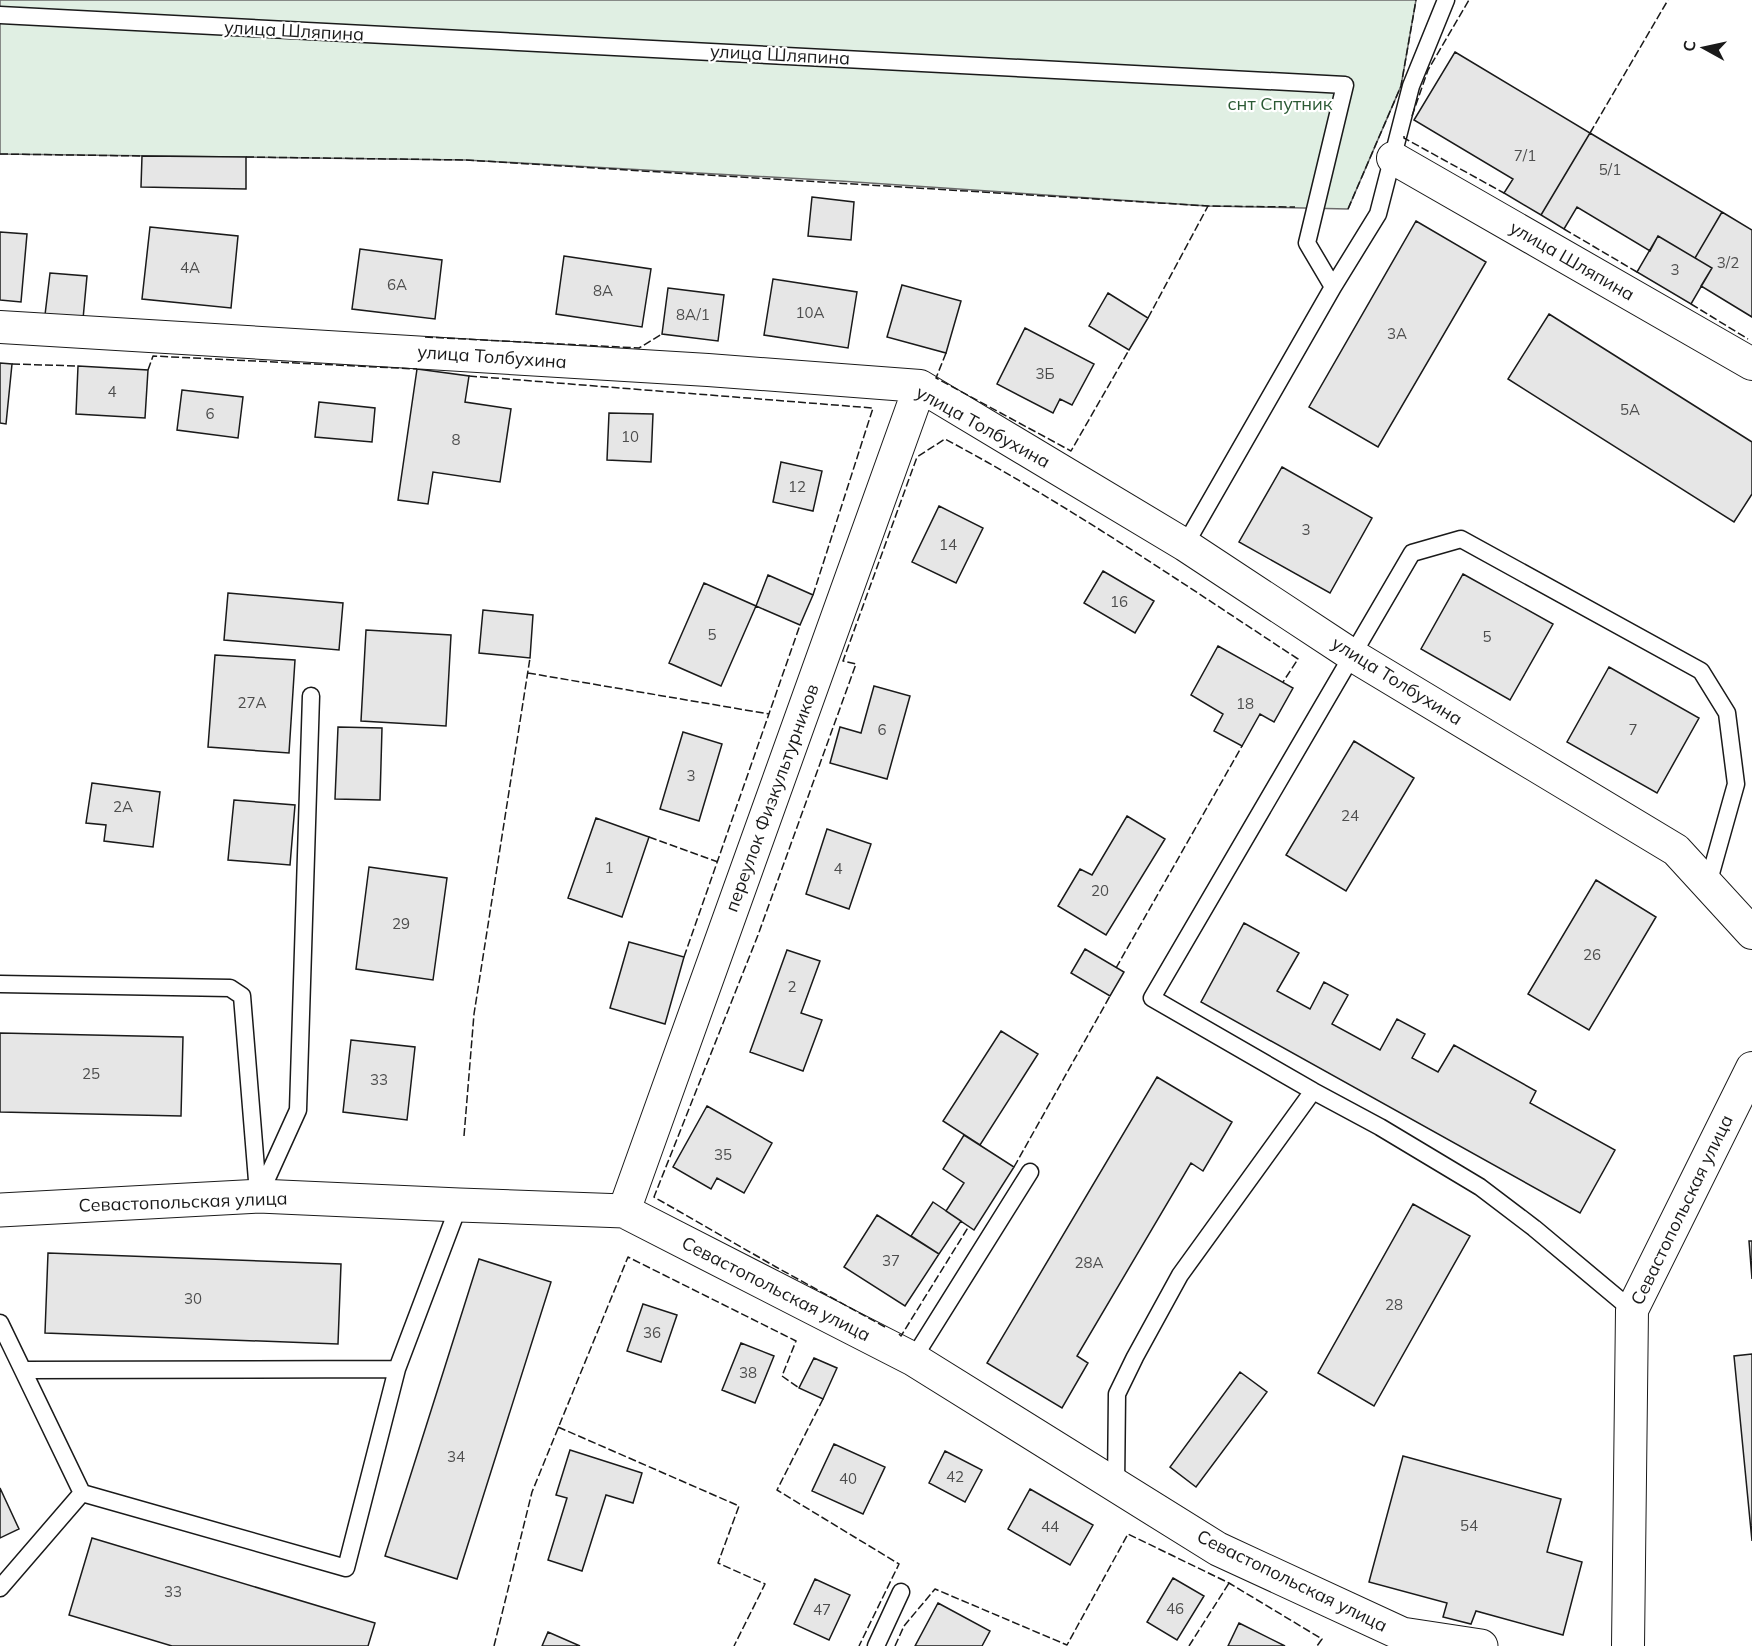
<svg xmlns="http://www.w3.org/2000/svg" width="1752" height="1646" font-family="Mulish,sans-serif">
<rect width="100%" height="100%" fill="#fff"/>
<path fill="#e0efe3" stroke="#6a6a6a" stroke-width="1.5" d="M0 0H1416L1401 86 1348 209 1208 206 840 181 466 160 0 154Z"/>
<path fill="#e6e6e6" stroke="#1a1a1a" stroke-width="1.5" d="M1455 52 1590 133 1541 215 1504 193 1513 179 1414 120Z
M1590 133 1722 212 1695 258 1658 236 1650 251 1577 207 1564 229 1541 215Z
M142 156 246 157V189L141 187Z
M812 197 854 202 851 240 808 236Z
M1722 212 1752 230V317L1701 286 1712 268 1695 258Z
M1416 221 1486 262 1378 447 1309 407Z
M150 227 238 236 231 308 142 299Z
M0 232 27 234 21 302 0 300Z
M1658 236 1712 268 1691 304 1637 272Z
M360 249 442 260 435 319 352 309Z
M564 256 651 269 642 327 556 314Z
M50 273 87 276 83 319 45 315Z
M773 279 857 292 848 348 764 335Z
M902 285 961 301 946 353 887 337Z
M668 288 724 295 718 341 662 334Z
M1108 293 1148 318 1129 350 1089 326Z
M1549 314 1752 442V494L1734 522 1508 379Z
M1025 328 1094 364 1072 405 1060 399 1053 413 997 384Z
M0 363 12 364 6 424 0 423Z
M78 366 148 370 145 418 76 414Z
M417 369 469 376 465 402 511 409 500 482 433 472 428 504 398 500Z
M182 390 243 397 238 438 177 430Z
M319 402 375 408 372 442 315 437Z
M609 413 653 414 651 462 607 460Z
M781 462 822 471 813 511 773 502Z
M1282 467 1372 518 1330 593 1239 542Z
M939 506 983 528 956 583 912 562Z
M1103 571 1154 601 1135 633 1084 603Z
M1463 574 1553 624 1510 700 1421 649Z
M768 575 813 595 800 625 756 606Z
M704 583 756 606 721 686 669 663Z
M228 593 343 603 339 650 224 640Z
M483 610 533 615 530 658 479 653Z
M366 630 451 635 446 726 361 721Z
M1218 646 1293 688 1274 722 1260 714 1242 746 1214 731 1223 714 1191 695Z
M215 655 295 660 289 753 208 747Z
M1609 667 1699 718 1657 793 1567 742Z
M874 686 910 696 887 779 830 763 840 727 861 733Z
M338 727 382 728 380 800 335 799Z
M683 732 722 744 699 821 660 809Z
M1354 741 1414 778 1346 891 1286 855Z
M92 783 160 792 153 847 104 841 106 825 86 823Z
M234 800 295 805 290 865 228 860Z
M1127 816 1165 839 1106 935 1058 906 1080 869 1092 875Z
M596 818 649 837 622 917 568 898Z
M827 829 871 844 849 909 806 894Z
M369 867 447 878 433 980 356 969Z
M1596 880 1656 917 1589 1030 1528 994Z
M1244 923 1299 953 1277 991 1310 1009 1324 982 1348 995 1332 1024 1380 1050 1397 1019 1425 1034 1412 1058 1438 1072 1454 1045 1536 1091 1530 1103 1615 1150 1580 1213 1201 1002Z
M629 942 684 957 665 1024 610 1008Z
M1085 949 1124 972 1110 996 1071 973Z
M787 950 820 961 801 1013 822 1020 803 1071 750 1052Z
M1001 1031 1038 1054 980 1145 943 1121Z
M0 1033 183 1037 181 1116 0 1112Z
M351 1040 415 1047 407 1120 343 1112Z
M1157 1077 1232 1122 1203 1171 1191 1163 1077 1356 1088 1363 1062 1408 987 1363Z
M707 1106 772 1143 744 1193 717 1178 711 1189 673 1167Z
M964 1135 1014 1167 974 1230 946 1211 964 1183 943 1169Z
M933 1202 961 1221 939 1254 911 1236Z
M1413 1204 1470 1236 1374 1406 1318 1373Z
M877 1215 939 1254 905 1306 844 1267Z
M1749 1241H1752V1279Z
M48 1253 341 1264 338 1344 45 1333Z
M479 1259 551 1282 457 1579 385 1556Z
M643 1304 677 1315 661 1362 627 1351Z
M741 1343 774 1356 755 1403 722 1390Z
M1752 1354V1541L1734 1356Z
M814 1358 837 1368 823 1399 799 1388Z
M1240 1372 1267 1392 1196 1487 1170 1467Z
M834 1444 885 1467 863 1514 812 1491Z
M570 1450 642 1473 633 1503 606 1495 582 1571 548 1560 567 1498 556 1495Z
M945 1451 982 1470 965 1502 929 1483Z
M1403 1456 1561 1499 1547 1552 1582 1562 1563 1635 1476 1611 1471 1624 1443 1617 1447 1603 1369 1582Z
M0 1488 19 1529 0 1538Z
M1030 1489 1093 1525 1070 1565 1008 1529Z
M92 1538 375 1623 368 1646H172L69 1615Z
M1173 1578 1204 1596 1177 1640 1147 1622Z
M815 1579 850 1595 829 1640 794 1624Z
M938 1603 990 1631 982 1646H915Z
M1239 1623 1285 1646H1228Z
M548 1632 580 1646H542Z"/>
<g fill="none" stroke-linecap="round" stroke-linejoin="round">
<defs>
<path id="service" d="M0 15 1345 85 1307 243 1333 287
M1185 545 1333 287 1378 214 1411 86 1446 0
M0 984 230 988 242 996 258 1193
M259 1196 298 1110 311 696
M1632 1310 1534 1228 1480 1187 1380 1127 1313 1091 1152 998 1412 553 1461 539 1701 671 1727 713 1736 784 1708 884
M0 1323 82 1493 346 1568 397 1369 459 1205
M913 1359 1030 1172
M24 1370 397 1369
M1116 1487 1117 1394 1135 1357 1180 1275 1313 1091
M0 1588 82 1493
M876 1646 901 1592"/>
<path id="minor" d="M1393 158 1752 364
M0 327 708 370 920 386 1185 545 1352 655 1676 850 1752 933
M624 1211 920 386
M1628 1646 1632 1310 1752 1068"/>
<path id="tertiary" d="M0 1210 259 1196 459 1205 624 1211 913 1359 1218 1549 1402 1634 1481 1646"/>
</defs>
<use href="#service" stroke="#1a1a1a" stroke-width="19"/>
<use href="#minor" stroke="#1a1a1a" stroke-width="34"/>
<use href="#tertiary" stroke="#1a1a1a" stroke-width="35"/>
<use href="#service" stroke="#fff" stroke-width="16"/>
<use href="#minor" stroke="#fff" stroke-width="32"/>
<use href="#tertiary" stroke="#fff" stroke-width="33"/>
<path stroke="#1a1a1a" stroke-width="1.5" stroke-dasharray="8 3" stroke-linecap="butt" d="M1412 116 1428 70 1469 0
M1590 133 1668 0
M1404 136V138L1504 193
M0 154 142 156
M246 157 466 160 1208 206 1295 207
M1348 209 1401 86 1416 0
M1564 229 1637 272
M1691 304 1748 339
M1148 318 1208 206
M425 337 639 348 662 334
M946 353 936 378 1071 451 1129 350
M12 364 78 366
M148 370 153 356 417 369
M469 376 873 408 813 595
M528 673 769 714
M649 837 718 862
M684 957 800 625
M1116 968 1242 746
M464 1136 474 1014 530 658
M1014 1167 1110 996
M885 1327 776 1267 654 1197 758 935 856 664 843 661 917 457 945 439C1067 504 1182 583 1298 659L1283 682
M899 1334 901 1336 969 1226
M823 1399 777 1490 899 1564 859 1646
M558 1427 739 1506 718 1563 765 1584 734 1646
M494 1646 532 1492 628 1257 796 1341 782 1376 799 1388
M895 1646 904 1626 935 1589 1067 1645 1128 1534 1229 1583 1322 1639 1317 1646
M1189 1646 1229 1583"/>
</g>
<g text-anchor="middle" stroke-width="4.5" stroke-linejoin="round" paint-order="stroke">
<g font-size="15" fill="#4d4d4d">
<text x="1525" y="161">7/1</text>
<text x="1610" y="175">5/1</text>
<text x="1728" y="268">3/2</text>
<text x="190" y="273">4А</text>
<text x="1675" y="275">3</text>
<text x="397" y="290">6А</text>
<text x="603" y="296">8А</text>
<text x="810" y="318">10А</text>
<text x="693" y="320">8А/1</text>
<text x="1397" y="339">3А</text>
<text x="1045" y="379">3Б</text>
<text x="112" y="397">4</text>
<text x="1630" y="415">5А</text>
<text x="210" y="419">6</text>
<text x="630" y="442">10</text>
<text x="456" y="445">8</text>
<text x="797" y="492">12</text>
<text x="1306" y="535">3</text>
<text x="948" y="550">14</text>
<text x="1119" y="607">16</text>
<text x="712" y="640">5</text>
<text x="1487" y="642">5</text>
<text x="252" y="708">27А</text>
<text x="1245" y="709">18</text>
<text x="882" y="735">6</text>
<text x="1633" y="735">7</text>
<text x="691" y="781">3</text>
<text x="123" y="812">2А</text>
<text x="1350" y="821">24</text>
<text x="609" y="873">1</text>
<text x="838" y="874">4</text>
<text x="1100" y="896">20</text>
<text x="401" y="929">29</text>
<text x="1592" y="960">26</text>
<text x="792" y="992">2</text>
<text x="91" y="1079">25</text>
<text x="379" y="1085">33</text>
<text x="723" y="1160">35</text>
<text x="891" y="1266">37</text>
<text x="1089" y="1268">28А</text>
<text x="193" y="1304">30</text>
<text x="1394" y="1310">28</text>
<text x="652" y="1338">36</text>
<text x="748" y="1378">38</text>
<text x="456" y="1462">34</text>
<text x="955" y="1482">42</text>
<text x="848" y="1484">40</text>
<text x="1469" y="1531">54</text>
<text x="1050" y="1532">44</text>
<text x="173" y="1597">33</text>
<text x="1175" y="1614">46</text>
<text x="822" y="1615">47</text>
</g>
<g font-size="18" fill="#1a1a1a" stroke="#fff">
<text transform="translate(294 31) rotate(3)" y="6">улица Шляпина</text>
<text transform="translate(780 55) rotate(3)" y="6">улица Шляпина</text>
<text transform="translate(1572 261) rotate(30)" y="6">улица Шляпина</text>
<text transform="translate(492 357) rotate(4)" y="6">улица Толбухина</text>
<text transform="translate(983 427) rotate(29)" y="6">улица Толбухина</text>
<text transform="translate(1397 681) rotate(32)" y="6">улица Толбухина</text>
<text transform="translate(772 798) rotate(-70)" y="6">переулок Физкультурников</text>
<text transform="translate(183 1202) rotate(-2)" y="6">Севастопольская улица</text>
<text transform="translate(1682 1210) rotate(-64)" y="6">Севастопольская улица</text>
<text transform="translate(776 1289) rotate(27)" y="6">Севастопольская улица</text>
<text transform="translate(1292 1581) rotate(26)" y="6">Севастопольская улица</text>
</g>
<g font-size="18" fill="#2b5a34" stroke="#fff">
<text x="1280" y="110">снт Спутник</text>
</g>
</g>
<g transform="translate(1704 48) rotate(278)" stroke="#ffffff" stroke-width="4.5" paint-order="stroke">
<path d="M0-4.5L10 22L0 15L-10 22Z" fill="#1a1a1a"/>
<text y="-9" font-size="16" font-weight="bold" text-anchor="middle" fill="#1a1a1a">С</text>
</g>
</svg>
